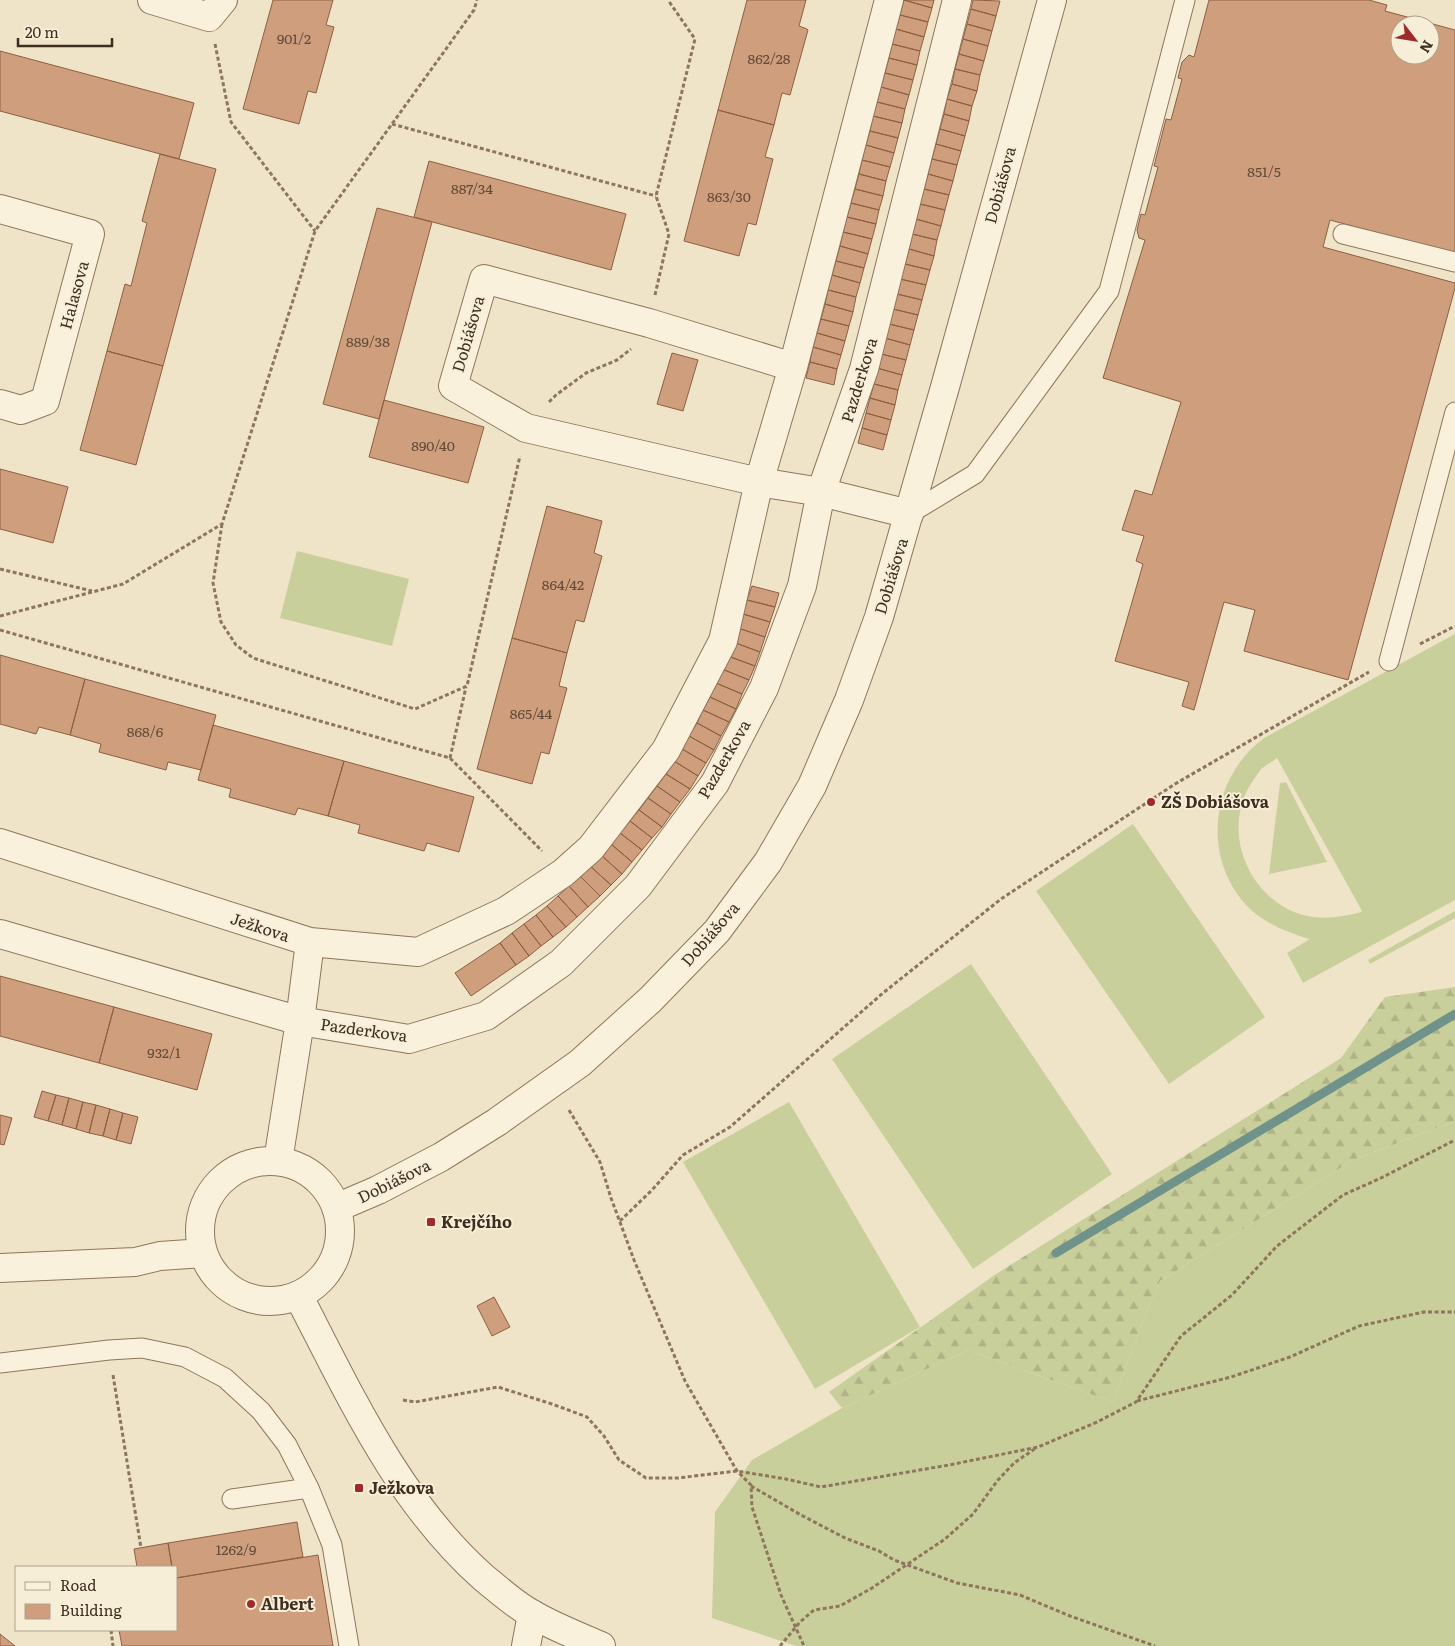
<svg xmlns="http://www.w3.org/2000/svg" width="1455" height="1646" font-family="Literata,serif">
<defs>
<pattern id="forest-firs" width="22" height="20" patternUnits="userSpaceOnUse" patternTransform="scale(1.25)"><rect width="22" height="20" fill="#c9cf9b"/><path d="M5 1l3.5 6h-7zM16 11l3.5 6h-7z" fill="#aeb285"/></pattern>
</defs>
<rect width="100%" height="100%" fill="#f0e4c8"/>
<path fill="#c9cf9b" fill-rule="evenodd" d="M297 551 409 579 392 646 280 618Z
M1455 634V900L1303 983 1287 953 1310 939C1288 933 1266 924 1249 908 1208 867 1208 800 1244 757 1249 750 1257 744 1264 738ZM1277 758 1362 911 1361 912C1340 918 1315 921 1294 912 1245 891 1222 828 1252 782 1255 778 1258 773 1261 769 1266 765 1272 762 1277 758Z
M1286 782 1327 862 1269 874 1280 783Z
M1133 824 1265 1017 1169 1084 1036 891Z
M1455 911V918L1370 964 1368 960Z
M971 964 1112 1174 973 1269 832 1059Z
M789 1102 920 1327 815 1389 683 1162Z
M1455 1121V1646H796L712 1618 715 1512 752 1460 842 1408 968 1350 1113 1402 1143 1320 1160 1281 1353 1160Z"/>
<path fill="url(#forest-firs)" d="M1455 987V1121L1353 1160 1160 1281 1143 1320 1113 1402 968 1350 842 1408 829 1392 996 1274 1341 1058 1385 997Z"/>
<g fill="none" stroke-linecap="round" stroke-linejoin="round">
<path stroke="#6f938a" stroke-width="9" d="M1056 1253 1455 1014"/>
</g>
<path fill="#cf9f7d" stroke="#8d5f41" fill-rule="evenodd" d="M273 0H333L326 25 334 27 316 93 308 91 299 124 243 109Z
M747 0H806L799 26 807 29 808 30 790 95 782 93 774 125 718 110Z
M904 0H934L932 8Z
M904 0 932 8 928 22 900 15Z
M973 0 1000 1 996 16 971 9Z
M1209 0H1369L1387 5 1385 11 1455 30V254L1330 220 1323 247 1455 283V288L1348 680 1244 651 1255 610 1224 602 1194 710 1182 706 1189 682 1115 661 1143 564 1136 561 1144 536 1122 530 1135 490 1152 495 1181 402 1103 378 1145 240 1139 238 1137 230 1141 214 1145 215 1158 167 1154 166 1166 119 1171 120 1182 79 1178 78 1182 62 1189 55 1194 57ZM1400 25H1430V55H1400Z
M971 9 996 16 992 31 967 24Z
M900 15 928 22 924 37 896 29Z
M967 24 992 31 988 46 963 39Z
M896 29 924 37 920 51 892 44Z
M963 39 988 46 984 61 959 54Z
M892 44 920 51 917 65 889 58Z
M0 51 194 103 179 159 0 111Z
M959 54 984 61 980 75 955 69Z
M889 58 917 65 913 80 885 73Z
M955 69 980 75 977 91 952 84Z
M885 73 913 80 909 95 881 87Z
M952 84 977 91 972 106 947 99Z
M881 87 909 95 905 109 877 102Z
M947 99 972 106 969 121 944 114Z
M877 102 905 109 902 123 873 116Z
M718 110 774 125 765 157 773 159 756 225 748 223 739 256 684 241Z
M944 114 969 121 965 136 940 129Z
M873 116 902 123 898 138 870 131Z
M940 129 965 136 961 151 936 144Z
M870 131 898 138 894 153 866 145Z
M936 144 961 151 957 165 932 159Z
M866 145 894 153 890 167 862 160Z
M160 154 216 169 163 366 107 351 125 284 131 286 147 223 142 221Z
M932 159 957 165 953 181 928 174Z
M862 160 890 167 886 181 859 174Z
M429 161 626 214 611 270 414 217Z
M859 174 886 181 883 196 855 189Z
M928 174 953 181 949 195 924 189Z
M855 189 883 196 879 210 851 203Z
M924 189 949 195 945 210 920 204Z
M851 203 879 210 876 224 847 217Z
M920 204 945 210 941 226 916 219Z
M377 208 432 222 379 419 323 404Z
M847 217 876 224 872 239 843 232Z
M916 219 941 226 937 240 912 234Z
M843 232 872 239 868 254 840 246Z
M912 234 937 240 934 256 909 249Z
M840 246 868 254 864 268 836 261Z
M909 249 934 256 930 270 905 264Z
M836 261 864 268 860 283 832 275Z
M905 264 930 270 926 285 900 279Z
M832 275 860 283 856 297 828 290Z
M900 279 926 285 922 300 897 294Z
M828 290 856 297 853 312 825 304Z
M897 294 922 300 918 315 893 309Z
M825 304 853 312 849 326 821 319Z
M893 309 918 315 914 330 889 324Z
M821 319 849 326 845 341 817 333Z
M889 324 914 330 910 345 885 338Z
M817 333 845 341 841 355 813 347Z
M885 338 910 345 906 360 881 354Z
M813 347 841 355 837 369 810 362Z
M107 351 163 366 136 465 80 450Z
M672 353 698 360 683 411 657 404Z
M881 354 906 360 902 375 877 368Z
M810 362 837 369 834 385 806 378Z
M877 368 902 375 898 390 874 384Z
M874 384 898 390 895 405 870 398Z
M870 398 895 405 891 420 866 413Z
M384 400 484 427 468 483 369 457Z
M866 413 891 420 887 435 862 428Z
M862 428 887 435 883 450 858 443Z
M0 469 68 487 53 543 0 529Z
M547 506 602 521 594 553 602 556 584 622 576 620 567 653 512 638Z
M752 586 779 593 775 607 747 600Z
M747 600 775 607 770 622 743 614Z
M743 614 770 622 765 637 738 628Z
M738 628 765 637 760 652 733 642Z
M512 638 567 653 559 686 567 688 549 754 541 752 532 784 477 769Z
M733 642 760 652 755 666 728 656Z
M0 655 85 679 70 735 39 727 36 734 0 724Z
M728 656 755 666 749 680 722 669Z
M722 669 749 680 742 694 716 683Z
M85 679 216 715 201 770 168 762 166 770 99 752 101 744 70 735Z
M716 683 742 694 736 709 710 697Z
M710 697 736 709 729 722 703 710Z
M703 710 729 722 721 736 697 723Z
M697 723 721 736 714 750 689 736Z
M213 725 344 761 328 816 298 808 295 815 229 797 231 789 198 780Z
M689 736 714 750 706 763 682 749Z
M682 749 706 763 698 776 674 761Z
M344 761 474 797 459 852 427 843 424 851 358 833 360 825 328 816Z
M674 761 698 776 690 789 666 774Z
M666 774 690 789 680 802 657 786Z
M657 786 680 802 671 814 648 798Z
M648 798 671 814 662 827 639 810Z
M639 810 662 827 652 838 630 821Z
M630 821 652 838 642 850 620 833Z
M620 833 642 850 632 862 611 844Z
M611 844 632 862 622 874 601 855Z
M601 855 622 874 611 885 590 866Z
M590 866 611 885 600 896 580 876Z
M580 876 600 896 588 907 569 886Z
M569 886 588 907 577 917 558 896Z
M558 896 577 917 566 927 547 906Z
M547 906 566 927 553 937 536 915Z
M536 915 553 937 541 946 524 924Z
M524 924 541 946 529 956 512 933Z
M512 933 529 956 516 965 500 943Z
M500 943 516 965 471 996 455 973Z
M0 976 114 1007 99 1063 0 1036Z
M114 1007 212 1034 197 1090 99 1063Z
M42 1091 56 1095 48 1121 34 1117Z
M56 1095 69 1098 62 1125 48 1121Z
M69 1098 83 1102 76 1129 62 1125Z
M83 1102 96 1105 89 1133 76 1129Z
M96 1105 110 1109 103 1136 89 1133Z
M110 1109 123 1113 116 1140 103 1136Z
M123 1113 138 1117 131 1144 116 1140Z
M0 1115 12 1118 4 1145 0 1144Z
M494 1297 510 1327 492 1336 477 1306Z
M297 1522 303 1557 176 1578V1567H172L168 1543Z
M168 1543 172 1567H137L134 1549Z
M318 1555 333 1646H122L119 1630H176V1578Z
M0 1634 15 1646H0Z"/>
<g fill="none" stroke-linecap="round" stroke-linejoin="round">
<defs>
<path id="service" d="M1343 234 1455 262
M909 514 975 474 1109 291 1185 0
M1389 661 1455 412
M0 1363 109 1350 142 1348 185 1357 225 1378 261 1411 287 1445 309 1488 232 1499
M309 1488 332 1545 349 1646"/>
<path id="minor" d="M152 0 209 17 223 0
M0 209 90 234 45 401 21 410 0 404
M793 367 649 323 484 279 453 386 526 428 759 482 821 492 909 514
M0 843 310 942 300 1021 278 1161
M0 934 300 1021 409 1039 486 1016 561 963 638 886 715 783 764 688 802 586 821 492 864 369 957 0
M310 942 418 952 506 911 563 873 591 848 666 750 723 641 759 482 793 367 889 0
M526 1646 532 1614"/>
<path id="tertiary" d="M200 1231a70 70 0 1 1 140 0a70 70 0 1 1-140 0Z
M336 1208 378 1190 441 1157 497 1122 580 1063 650 1000 717 931 768 862 812 786 849 700 879 617 945 387 1052 0
M0 1268 135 1262 160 1256 203 1253
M298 1295C350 1395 398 1502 484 1578 499 1590 515 1605 532 1614 554 1627 578 1636 601 1646"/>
</defs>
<use href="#service" stroke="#8d765c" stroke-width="21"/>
<use href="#minor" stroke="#8d765c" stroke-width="30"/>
<use href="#tertiary" stroke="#8d765c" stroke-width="30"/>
<path stroke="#8d765c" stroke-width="3" stroke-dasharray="4 2.5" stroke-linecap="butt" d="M215 44 231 122 315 231
M392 124 656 196
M655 295 669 234 656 196 695 39 668 0
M549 402 556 395 586 373 617 360 631 349
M222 524 213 583 221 622 236 645 253 658 415 709 467 686 520 456
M0 569 92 591
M0 616 123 584 222 524 315 231 474 10 477 0
M0 630 450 758 542 851
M1420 644 1455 626
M450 758 466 687
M569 1110 600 1162 611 1198 634 1260 685 1381 737 1471 751 1485 752 1507 781 1595 804 1646
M620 1221 652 1190 683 1155 730 1127 883 993 1001 899 1175 784 1369 672
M113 1375 141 1548
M403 1400 415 1402 498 1387 552 1404 587 1417 604 1436 619 1460 646 1478H678L737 1471 786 1479 821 1487 949 1465 1038 1447 1097 1422 1136 1402 1181 1336 1232 1295 1277 1246 1343 1195 1381 1178 1455 1140
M1137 1401 1231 1377 1290 1357 1359 1326 1424 1312H1455
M751 1486 801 1515 845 1538 879 1551 894 1560 957 1583 1020 1595 1070 1616 1155 1646
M111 1630 113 1646
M780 1646 800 1622 814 1610 840 1606 872 1588 945 1539 973 1514 998 1480 1014 1463 1036 1448"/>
<use href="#service" stroke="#faf1dc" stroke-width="19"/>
<use href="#minor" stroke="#faf1dc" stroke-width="28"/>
<use href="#tertiary" stroke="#faf1dc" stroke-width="28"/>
</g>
<g fill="#9e2a2b" stroke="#f7eed8" stroke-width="2">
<circle cx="1151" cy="802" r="5"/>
<rect x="426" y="1217" width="10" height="10" rx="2.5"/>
<rect x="354" y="1483" width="10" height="10" rx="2.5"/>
<circle cx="251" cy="1604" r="5"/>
</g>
<g text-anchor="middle" stroke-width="4" stroke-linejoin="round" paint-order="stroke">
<g font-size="14" fill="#624a37">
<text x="294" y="44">901/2</text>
<text x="769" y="64">862/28</text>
<text x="1264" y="177">851/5</text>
<text x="472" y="194">887/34</text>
<text x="729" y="202">863/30</text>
<text x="368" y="347">889/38</text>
<text x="433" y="451">890/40</text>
<text x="563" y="590">864/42</text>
<text x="531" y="719">865/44</text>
<text x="145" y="737">868/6</text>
<text x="164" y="1058">932/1</text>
<text x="236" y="1555">1262/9</text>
</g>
<g font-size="16" fill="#3d2e20" stroke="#f7eed8">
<text transform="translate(1000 185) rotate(-75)" y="6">Dobiášova</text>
<text transform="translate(74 295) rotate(-75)" y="6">Halasova</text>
<text transform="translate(468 334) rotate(-74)" y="6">Dobiášova</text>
<text transform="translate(859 380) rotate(-73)" y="6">Pazderkova</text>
<text transform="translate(891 576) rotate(-73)" y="6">Dobiášova</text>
<text transform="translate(724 759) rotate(-60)" y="6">Pazderkova</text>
<text transform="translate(260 927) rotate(18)" y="6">Ježkova</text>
<text transform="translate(710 934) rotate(-49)" y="6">Dobiášova</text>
<text transform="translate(364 1030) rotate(8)" y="6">Pazderkova</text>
<text transform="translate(394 1181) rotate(-26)" y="6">Dobiášova</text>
</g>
<g font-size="16" font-weight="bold" fill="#3d2e20" stroke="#f7eed8" text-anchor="start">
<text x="1161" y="808">ZŠ Dobiášova</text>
<text x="441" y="1228">Krejčího</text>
<text x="369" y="1494">Ježkova</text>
<text x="261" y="1610">Albert</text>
</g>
</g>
<rect x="15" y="1566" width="162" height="65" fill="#f7eed8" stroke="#ada18e"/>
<rect x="25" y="1582" width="25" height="8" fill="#faf1dc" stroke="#ada18e"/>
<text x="60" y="1591" font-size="15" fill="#3d2e20">Road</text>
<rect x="25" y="1604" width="25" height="15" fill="#cf9f7d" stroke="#ada18e"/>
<text x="60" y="1616" font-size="15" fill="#3d2e20">Building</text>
<g transform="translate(1415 40) rotate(121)"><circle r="24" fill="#f7eed8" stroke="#ada18e"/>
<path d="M0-4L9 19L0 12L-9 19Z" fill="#9e2a2b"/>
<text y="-8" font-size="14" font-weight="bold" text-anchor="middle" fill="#3d2e20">N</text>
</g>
<path d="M18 38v8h94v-8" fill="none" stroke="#3d2e20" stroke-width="2.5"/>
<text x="25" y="38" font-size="15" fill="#3d2e20" stroke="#f7eed8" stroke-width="4" paint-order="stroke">20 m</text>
</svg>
